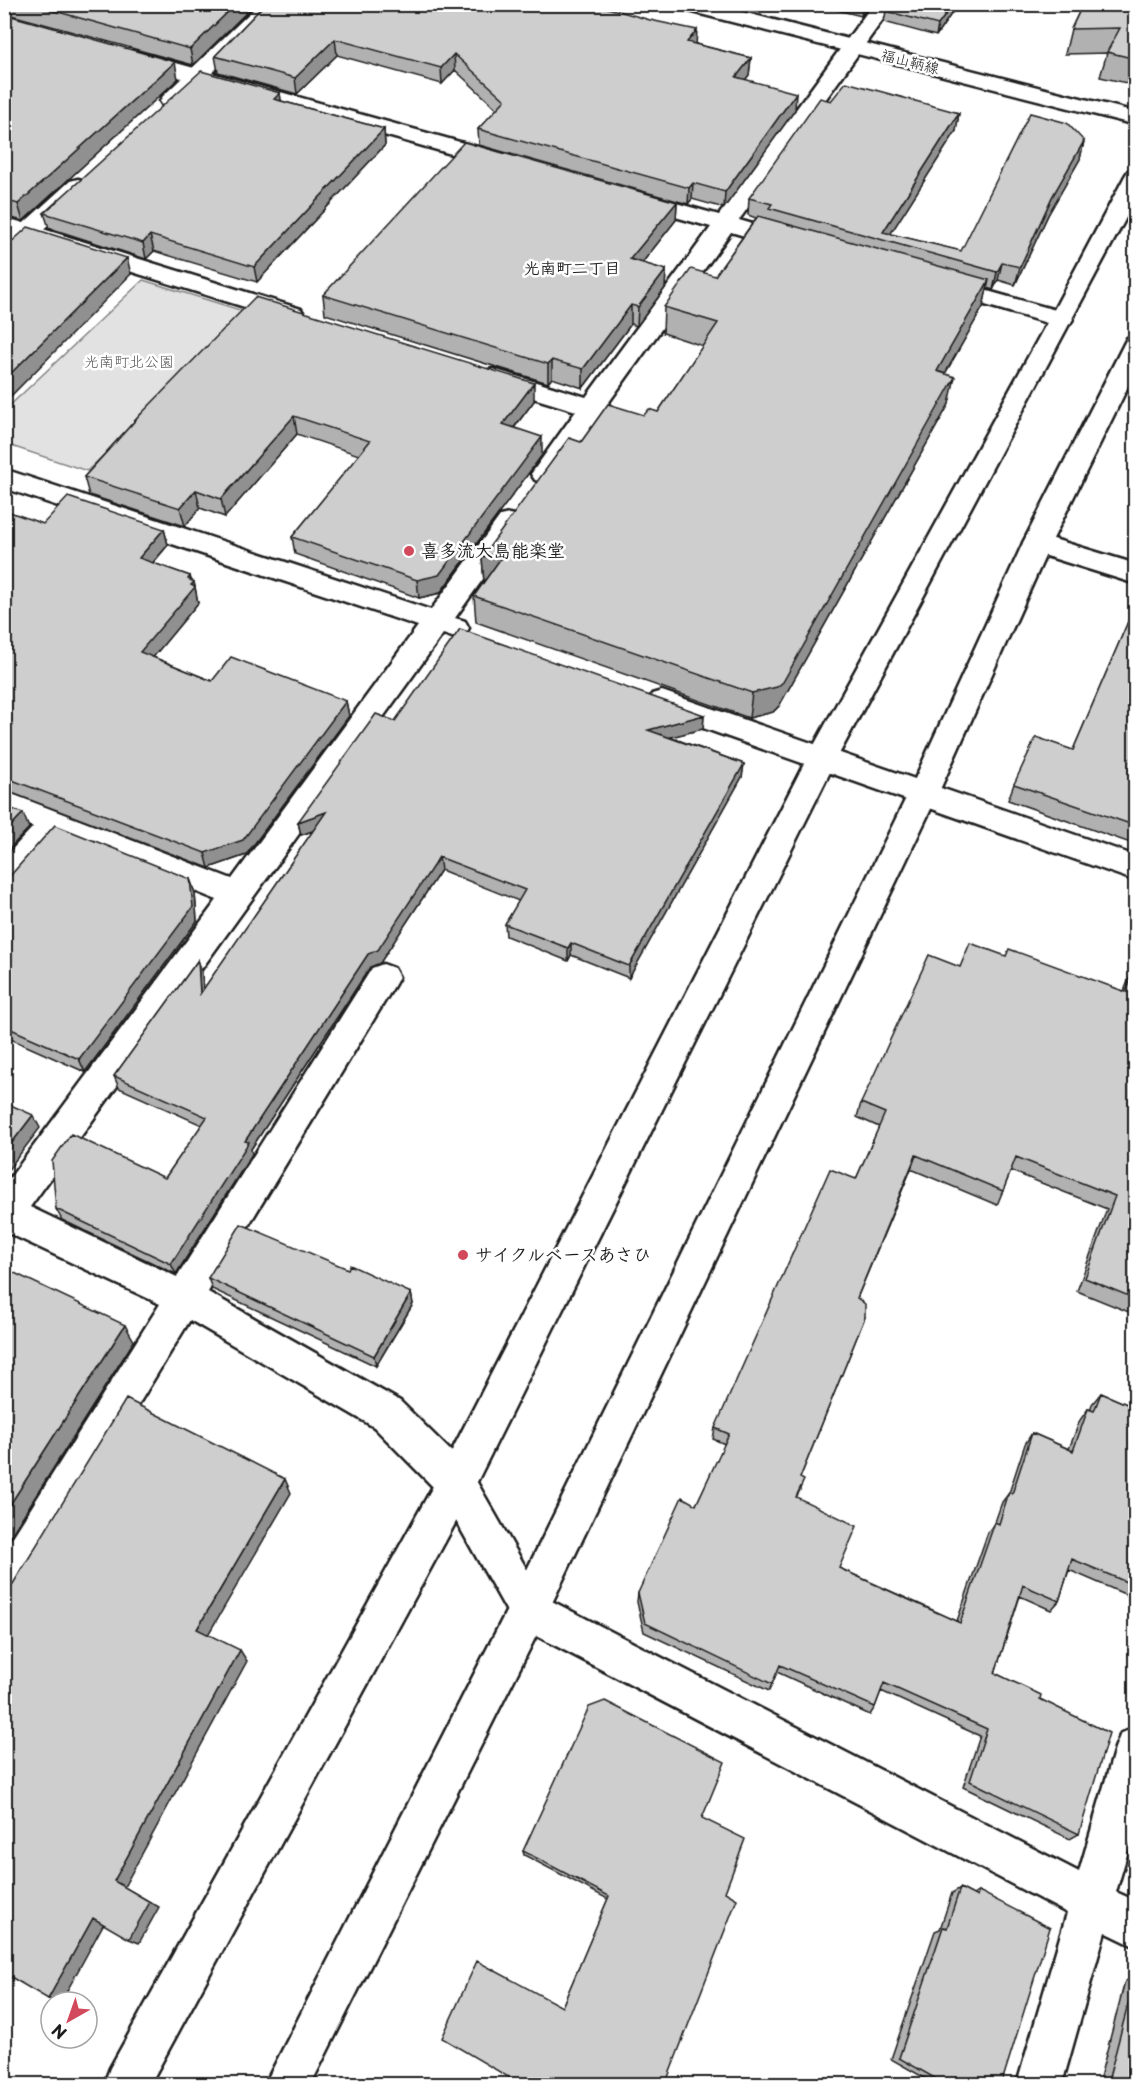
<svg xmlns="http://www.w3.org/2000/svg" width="1140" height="2089" font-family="'Playpen Sans','Klee One',sans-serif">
<rect width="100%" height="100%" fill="#fff"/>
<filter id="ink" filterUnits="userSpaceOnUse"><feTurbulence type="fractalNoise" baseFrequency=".0167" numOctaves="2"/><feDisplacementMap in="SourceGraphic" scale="12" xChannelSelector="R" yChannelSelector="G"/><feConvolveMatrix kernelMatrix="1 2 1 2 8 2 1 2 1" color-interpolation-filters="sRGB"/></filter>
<g filter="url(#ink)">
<path fill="#e2e2e2" stroke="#7f7f7f" stroke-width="1.5" d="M143 280 253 314 87 471 5 444V410Z"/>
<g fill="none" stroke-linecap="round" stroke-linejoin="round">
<defs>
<path id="minor" d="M873 4H894L739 220 756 225 760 230 756 235 748 237 731 232 553 480 544 483 535 480 531 474 576 411 484 383 480 377 484 371 493 369 586 397 711 227 625 203 622 198 625 193 633 191 719 215Z
M133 51 510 156 513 161 510 166 502 168 494 166 125 62 122 57 125 52Z
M4 217 301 309 304 314 301 319 292 322 283 319 4 232Z
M941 278 1070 314 1073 319 1070 324 1061 327 933 290 929 285 933 280Z
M4 469 431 610 500 516 509 514 518 516 522 523 518 530 455 618 465 621 469 628 465 635 455 638 443 634 30 1207 177 1277 372 968 383 964 394 968 399 977 394 986 208 1292 400 1401 470 1470 542 1596 1079 1872 1115 1748 1121 1733 1136 1728V1824L1116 1892 1136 1901V1947L1105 1932 1062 2084H1017L1067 1913 514 1624 442 1496 374 1427 190 1320 18 1602 4 1608V1551L160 1304 4 1231V1186L217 900 60 837 15 889 4 892V858L33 827 4 816V791L232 879 418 626 4 488Z
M1037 534 1136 564V584L1027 550 1023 543 1027 536Z
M662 691 1136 856V881L652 710 648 702 652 694Z"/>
<path id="tertiary" d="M259 4H281L179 106 171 108 163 106 160 101 163 96Z
M1136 169V199L837 758 470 1496 150 2084H104L110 2068 442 1470 807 758 1049 319 1125 176 1128 171Z
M78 179 86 181 89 186 86 191 12 259 4 261V241L70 181Z
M1136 336V370L1051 543 938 794 542 1624 311 2084H265L514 1596 908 794 1023 543 1124 344 1127 338Z"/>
<path id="primary" d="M674 4H711L1136 112V125L677 8Z"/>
</defs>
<use href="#minor" stroke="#1c1c1c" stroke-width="5"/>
<use href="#tertiary" stroke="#1c1c1c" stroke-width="5"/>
<use href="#primary" stroke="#1c1c1c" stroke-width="5"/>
<use href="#minor" fill="#fff" fill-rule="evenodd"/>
<use href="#tertiary" fill="#fff" fill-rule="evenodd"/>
<use href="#primary" fill="#fff" fill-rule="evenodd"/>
</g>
<path fill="#b1b1b1" stroke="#1c1c1c" stroke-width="1.5" d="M4 4H255L193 65 4 13Z
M265 4 696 44 751 58 749 75 745 80 795 110 724 208 692 199 688 204 479 145 478 129 497 109 455 70 442 84 337 55 297 94 218 72 215 56Z
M813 4H871L861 16Z
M890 4H958L936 36 884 22 886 11Z
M1070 4H1136V83L1131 84 1100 77 1107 53 1065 54 1071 29 1080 10Z
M4 14 178 79 23 221 4 216Z
M280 93 281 101 384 129 385 145 257 282 154 251 146 259 49 228 44 213Z
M831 101 959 113 956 131 890 234 961 251 1084 141 1080 159 1048 215 1015 285 998 280 993 290 987 288 983 307 945 374 949 404 779 706 773 712 749 718 476 622 474 596 484 582 482 557 581 442 644 415 658 412 703 346 663 333 664 307 715 276 756 218 748 215 749 198Z
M677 202 676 220 642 263 666 270 665 288 637 326 631 324 583 388 552 378 548 383 325 314 323 295Z
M534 401 514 428 542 455 440 593 419 598 295 554 292 537 359 455 297 434 225 517 200 508 185 526 89 495 84 477 141 414Z
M4 510 43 524 164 529 168 545 153 563 190 576 191 580 194 582 198 603 153 657 212 681 346 701 349 716 246 855 209 868 4 790Z
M1136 603V845L1008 800 1014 784 1073 750Z
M704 715 703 729 670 737 744 764 742 777 629 978 571 955 568 961 506 936 505 924 519 901 441 870 380 963 370 967 251 1149 252 1154 176 1274 62 1220 56 1209 165 1178 202 1125 119 1088 114 1076 198 960 202 973 203 990 313 831 301 835 298 822 395 721Z
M4 877 190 879 195 893 197 921 85 1072 4 1036Z
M1006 956 1124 991 1136 962V1315L1077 1291 1107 1209 1011 1171 997 1205 911 1169 857 1298 865 1317 800 1478V1490L796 1498 839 1568 957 1621 988 1532 995 1522 1002 1502 1009 1493 1025 1444 1032 1433 1069 1449 1080 1420 1088 1409 1090 1410 1092 1404 1101 1393 1136 1408V1599L1069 1570 1059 1601 1051 1610 1020 1596 995 1673 1040 1699 1079 1834 1070 1839 963 1787 980 1736 881 1691 875 1707 870 1715 777 1672 769 1691 644 1632 637 1602 638 1593 696 1505 725 1444 713 1439 715 1428 856 1179 879 1127 857 1117 861 1103 960 967Z
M348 1269 411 1293 413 1304 376 1366 212 1289 208 1278Z
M702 1818 725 1892 562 2007 608 1899 524 1855 523 1851Z
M960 1888 973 1895 979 1891 1001 2085H937L891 2059 935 1931 940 1929 952 1893Z
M1135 1978 1136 2085H1098L1125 1981Z"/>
<path fill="#909090" stroke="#1c1c1c" stroke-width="1.5" d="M236 4H255L193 65 190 49Z
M864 4H871L861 16 863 6Z
M953 4H958L936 36 938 25Z
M697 30 696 46 687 42Z
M335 39 337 55 297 94 295 78Z
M454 54 455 70 442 84 441 68Z
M751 58 749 75 735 93 736 77Z
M175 62 178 79 23 221 18 204Z
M1136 67V83L1131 84Z
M280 93 282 108 274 99Z
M796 93 795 110 724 208 725 192Z
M959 113 956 131 886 241 883 232Z
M384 129 385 145 257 282 254 267Z
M1084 141 1080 159 1048 215 1015 285 1020 267 1052 197Z
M693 183 692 199 688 204 689 188Z
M677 202 676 220 630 278V259Z
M4 227 7 235 4 238Z
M150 235 154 251 146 259 143 243Z
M127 258 131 274 6 401 4 398V380Z
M1002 263 998 280 993 290 997 272Z
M666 270 665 288 637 326 638 307Z
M989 280 983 307 931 398 937 371Z
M631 305V324L583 388V369Z
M552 360V378L548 383V364Z
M955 377 949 404 779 706 773 712 749 718 752 693Z
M534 383V401L503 442V424Z
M294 416 297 434 225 517 221 499Z
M542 437V455L440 593 419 598 417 580Z
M196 490 200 508 185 526 180 508Z
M164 529 168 545 143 574 139 558Z
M506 551 484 582 482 557Z
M190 576 192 584 194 582 198 603 145 667 140 652Z
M346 701 349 716 246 855 209 868 205 853Z
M704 715 703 729 647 743 648 730Z
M744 764 742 777 629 978V966Z
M326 812 329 825 301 835 298 822Z
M23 813 29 828 4 854V833Z
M439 857 441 870 380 963 370 967 251 1149 252 1154 176 1274 171 1264 245 1141 368 954Z
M190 879 195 893 197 921 85 1072 79 1059Z
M571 943V955L568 961V948Z
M198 960 202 973 204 1006 200 994Z
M33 1115 40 1128 4 1175V1153Z
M916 1155 911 1169 852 1310 857 1298Z
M411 1293 413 1304 376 1366 374 1356Z
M125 1325 134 1341 4 1546V1514Z
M285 1479 291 1493 205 1640 197 1629Z
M240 1650 247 1661 124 1887 159 1907 139 1943 129 1939 114 1881Z
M93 1918 104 1923 61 2002 48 1999Z"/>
<path fill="#cecece" stroke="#1c1c1c" stroke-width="1.5" d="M30 4H236L190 49Z
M265 4H594L650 20 697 30 687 42 751 58 736 77 796 93 725 192 693 183 689 188 478 129 505 100 454 54 441 68 335 39 295 78 215 56Z
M890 4H953L938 25 886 11Z
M1083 4H1136V59L1107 52 1120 28 1071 29Z
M4 14 175 62 18 204 4 200Z
M201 71 280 93 274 99 384 129 254 267 150 235 143 243 44 213Z
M846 82 959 113 883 232 961 251 1030 113 1067 123 1084 141 1052 197 1020 267 1002 263 997 272 769 208 772 204 749 198 820 98 831 101Z
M464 142 677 202 630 259 666 270 638 307 631 305 583 369 552 360 548 364 323 295Z
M758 216 989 280 937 371 955 377 783 682 777 687 752 693 474 596 506 551 482 557 569 438 581 442 608 404 644 415 649 409 658 412 718 323 664 307 691 269 715 276Z
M28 227 127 258 4 380V245L9 244Z
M255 297 534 383 503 424 542 437 439 575 417 580 292 537 370 441 294 416 221 499 196 490 180 508 84 477 141 414Z
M68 497 164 529 139 558 190 576 188 579 194 582 191 585 195 587 140 652 212 681 231 657 346 701 243 840 205 853 4 777V624L10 618 4 616V510L43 524Z
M1136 603V826L1014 784 1036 737 1073 750Z
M460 629 704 715 648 730 744 764 629 966 571 943 568 948 505 924 525 890 439 857 378 950 368 954 245 1141 249 1142 171 1264 56 1209 52 1161 71 1134 165 1178 207 1117 114 1076 198 960 200 994 326 812 298 822 376 714 395 721Z
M4 806 23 813 4 833Z
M55 825 190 879 193 907 79 1059 4 1026V877L10 876Z
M970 943 1006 956 1009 949 1126 992 1136 966V1299L1085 1278 1115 1196 1016 1157 1003 1191 916 1155 857 1298 865 1304V1317L800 1478 804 1480 796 1497 857 1526 839 1568 960 1623 995 1522 999 1524 1009 1492 1012 1494 1032 1433 1073 1451 1088 1409 1094 1411 1101 1393 1136 1408V1586L1072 1559 1059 1601 1023 1585 995 1673 1041 1695 1040 1699 1109 1733 1079 1834 970 1781 987 1729 884 1683 875 1707 780 1665 772 1684 645 1623 638 1593 682 1497 696 1505 729 1434 715 1428 830 1169 856 1179 885 1113 861 1103 929 955 960 967Z
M4 1102 33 1115 4 1153Z
M241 1224 348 1269 350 1265 411 1293 374 1356 208 1278Z
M4 1269H6L125 1325 4 1514Z
M126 1399 285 1479 197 1629 240 1650 114 1881 150 1902 129 1939 93 1918 48 1999 4 1973V1593L8 1592Z
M605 1701 725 1762 702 1818 745 1839 725 1892 737 1899 665 2085H522L442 2038 477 1961 562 2007 609 1896 523 1851 589 1707Z
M960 1888 977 1897 979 1891 1050 1928 1001 2085H947L899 2058 943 1927 947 1928Z
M1135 1978 1136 2085H1107Z"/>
</g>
<g fill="#d1495b" stroke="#fff" stroke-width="2">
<circle cx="409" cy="551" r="6"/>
<circle cx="463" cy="1255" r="6"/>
</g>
<g text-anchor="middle" stroke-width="5" stroke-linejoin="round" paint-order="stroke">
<g font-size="15" fill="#1c1c1c" stroke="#fff">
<text transform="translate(910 62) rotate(14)" y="5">福山鞆線</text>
</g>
<g font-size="15" fill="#575757" stroke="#fff">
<text x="129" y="367">光南町北公園</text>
</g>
<g font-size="16" font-weight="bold" fill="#1c1c1c" stroke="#fff">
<text x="572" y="274">光南町二丁目</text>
</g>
<g font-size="18" font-weight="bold" fill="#1c1c1c" stroke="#fff" text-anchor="start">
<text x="421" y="557">喜多流大島能楽堂</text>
<text x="475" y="1261">サイクルベースあさひ</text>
</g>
</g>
<rect width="1140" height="2089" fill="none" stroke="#fff" stroke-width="24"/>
<rect x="12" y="12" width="1116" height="2065" fill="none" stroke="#1c1c1c" stroke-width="2" filter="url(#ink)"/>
<g transform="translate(69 2020) rotate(220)"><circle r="28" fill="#ffffff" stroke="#a4a4a4" stroke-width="1.5"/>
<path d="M0-4.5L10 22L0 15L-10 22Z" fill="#d1495b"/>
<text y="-9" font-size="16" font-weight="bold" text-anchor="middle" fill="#1c1c1c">N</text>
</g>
</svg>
